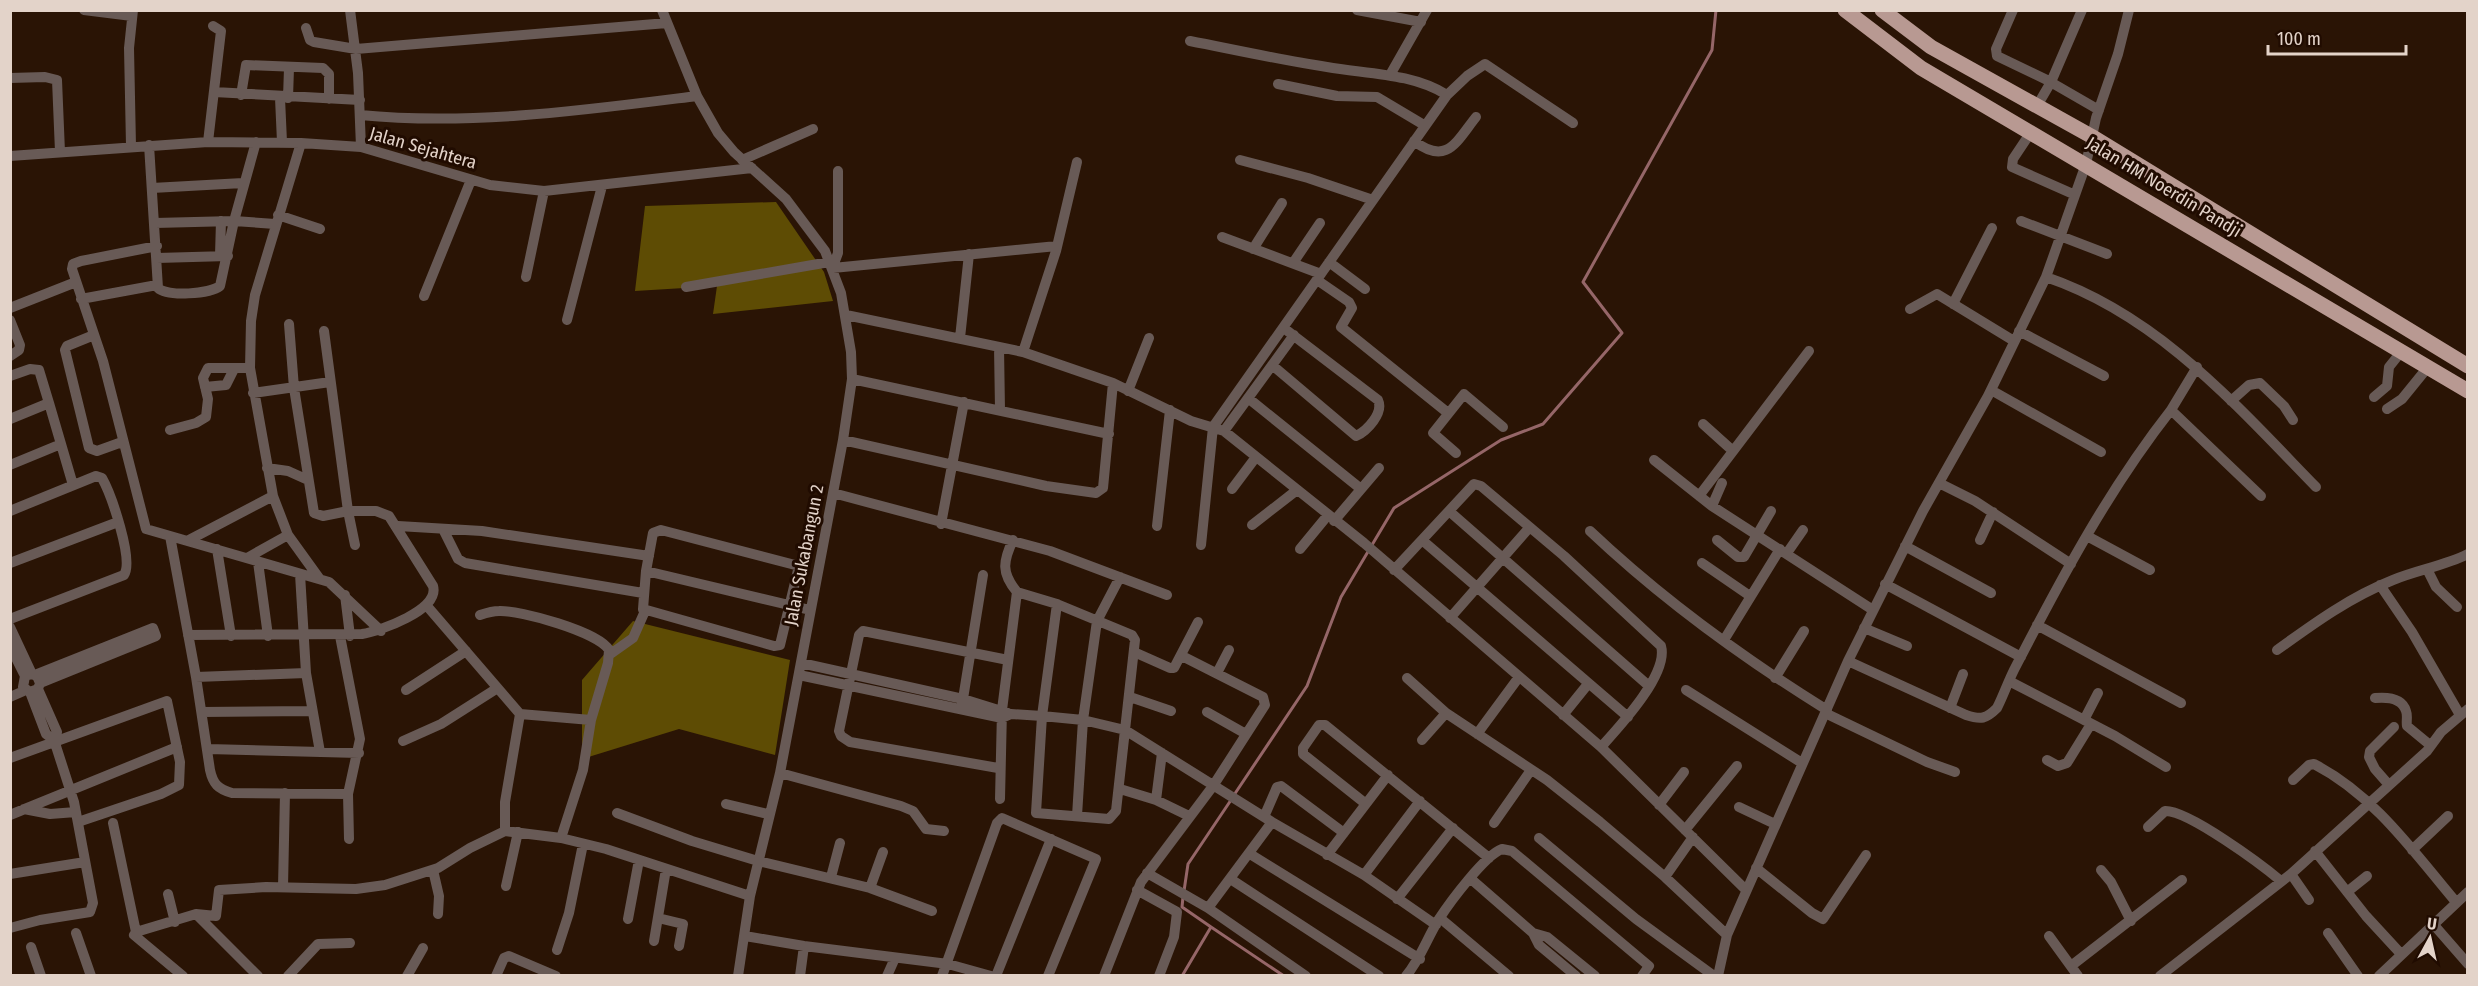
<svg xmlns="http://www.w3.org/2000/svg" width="2478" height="986" font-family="'Fira Sans Condensed',sans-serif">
<rect width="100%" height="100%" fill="#2a1405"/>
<path fill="#5e4c04" d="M776 202 824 272 833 301 713 314 717 286 635 291 645 206Z
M633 621 790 660 775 755 679 729 582 759V680Z"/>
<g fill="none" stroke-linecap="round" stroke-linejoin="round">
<path stroke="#956668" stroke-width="3" d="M1234 795 1307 686 1341 597 1394 508 1501 440 1543 424 1622 333 1583 282 1712 50 1716 10
M1184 891 1188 864 1231 800
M1211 927 1284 976
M1182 976 1211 927 1182 907 1183 897"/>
<path stroke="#685a56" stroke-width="10" d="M84 10 132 16
M350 10 358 73 361 147
M662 10 697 96 718 133 734 152 786 199 825 251 841 293 851 352 852 379 843 440 780 773 750 896 738 976
M1357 10 1421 22
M2013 10 1996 49 1997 56 2047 80 2099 110
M306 28 310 40 314 42 356 49 667 23
M1190 41C1236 50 1281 60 1327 67 1367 74 1412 73 1447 95
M1390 75 1427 10
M10 78 45 77 57 80 60 152
M1278 84 1337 96 1377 97 1424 125
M214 92 360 100
M241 95 246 65 323 68 329 74V99
M280 98 282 142
M288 98 289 68
M2037 106 2051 82 2082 10
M360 115C472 126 586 110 697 96
M2031 132 2013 159 2012 167 2073 194
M1414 141C1447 166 1456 142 1476 117
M208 142 221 31 213 26
M301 143 255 295 251 321 250 368 273 496 288 535 319 578
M149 145 158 288C167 297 210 294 220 286L234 221 256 142
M131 146 129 48 133 10
M10 156 208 142 301 143 361 147 490 185 544 191 752 168
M742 160 813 129
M1240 160 1308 178 1373 200
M152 188 243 183
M278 215 320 229
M2021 221 2107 254
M155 223 234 221 275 224
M1222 237 1321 274
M157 246 81 261 73 264 72 269 103 361 146 529 329 582 381 631
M1253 249 1282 203
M220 255 221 221
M157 258 228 256
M1329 262 1365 289
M1293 263 1320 223
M833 268 1057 246
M526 277 544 191
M2046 277C2158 315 2236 405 2316 487
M1317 280 1349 302 1352 308 1341 327 1448 413
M686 287 835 261 838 253V171
M424 296 471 180
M81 299 157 285
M1953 304 1992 228
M10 308 76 282
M1910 309 1937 294 2014 341
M846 315 1023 352 1113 383 1191 421 1224 431 1364 543 1601 747 1746 890
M10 320 20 345 19 350 10 356
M567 320 602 186
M289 324 294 388 314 513 323 516 348 511 355 545
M2019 331 2104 376
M94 335 67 346 65 350 89 448 97 451 122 442
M960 338 969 254
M999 347 1000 410
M1023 352 1056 251 1077 162
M1272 365 1356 436C1367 431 1384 413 1378 400L1285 329
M2197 367 2171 410 2261 496
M10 376 30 369 39 370 49 403
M852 379 1109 434
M205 387 226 385 234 369
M1991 390 2101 452
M1128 391 1149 338
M253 393 330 382
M2374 397 2387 386 2389 367 2401 352
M1248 398 1361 489
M2231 401 2249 385 2260 383 2284 406 2293 420
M2387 409 2402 399 2428 367
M10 419 49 403 61 444 10 465
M1703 424 1733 451
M170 430 196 423 206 417 208 399 203 378 208 368H250
M1224 431 1294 335
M843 440 1046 486 1096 493 1103 488 1113 383
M61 444 73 485
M1456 453 1433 433 1464 394 1503 427
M1654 460 1712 506 1873 610
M267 468 288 471 308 480
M1939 483 1975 501 2071 564
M1232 489 1256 457
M833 493 1050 551 1167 595
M1699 496 1809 351
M1712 506 1722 483
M10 511 96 476 102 478C111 494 134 560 124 575L10 619
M1449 511 1649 686
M1334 521 1379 468
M941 524 964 402
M1252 525 1297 490
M398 526 482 531 649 556
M1157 526 1170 410
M443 529 458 559 465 563 643 593
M661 530 799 566 780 645 774 646 643 609 646 571 653 533Z
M1590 531C1662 599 1743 658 1827 710
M170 536 196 677 210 770C213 784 218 789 232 793L348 794 360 739 340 636
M2087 536 2150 570
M189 540 273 496
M1013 540C1003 561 1001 573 1017 592
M1422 540 1628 717
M1717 540 1738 557H1744L1771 511
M1980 540 1993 512
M1201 545 1213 427 1447 95 1467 76 1485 64 1573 123
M1905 546 1991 593
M217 549 231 636
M1300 549 1328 515
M1787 553 1803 530
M247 558 288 535
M258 562 268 636
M10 563 118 522
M1702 563 1750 596
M2427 569 2436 587 2457 607
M1394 570 1474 484 1481 486 1564 556 1661 646C1669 674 1619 727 1601 747
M646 571 810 610
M300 574 306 673 320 752
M1885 584 2021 657
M2380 585 2412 632 2460 715
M345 595 350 636
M427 606 520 714 591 720
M480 615C486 613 492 611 499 611 520 610 599 632 609 650L608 663 591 720 583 770 561 838
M1450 618 1529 528
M2037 625 2181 703
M10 627 32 674
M1864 628 1907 646
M188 635 362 634C380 631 440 610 433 586L389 516 376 511H348L324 331
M1724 640 1780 549
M10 646 25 676 23 687 30 692 38 689 40 683 37 676 32 674 25 676
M2277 650C2313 624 2350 597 2393 580 2417 570 2444 566 2468 554
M1134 652 1170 668H1174L1198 622
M609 655 633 638 645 611
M1848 661 1966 715C1981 720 1986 719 1997 708 2004 694 2009 679 2016 666 2062 577 2109 489 2171 410
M801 663 963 699 1008 713
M1217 673 1229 650
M35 675 153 628 156 636 40 683
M799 675 1002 718 1011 714 1042 716 1083 720 1125 730 1272 822 1364 875 1436 925
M196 677 306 673
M1407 678 1446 713 1547 780 1600 822 1665 877 1727 935
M1775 678 1804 631
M2009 681 2115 736 2166 767
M406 690 466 651
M1686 690 1802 763
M30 692 46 734 54 740
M10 697 26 690
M1130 697 1171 711
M2375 698C2386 697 2402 697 2406 711 2408 716 2406 721 2407 726L2430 745
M962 705 983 575
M1950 708 1963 674
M202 712 311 711
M1207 712 1246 734
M1825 713 1927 762 1955 772
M1563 715 1588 684
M2084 720 2098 693
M1477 734 1519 677
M1422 740 1446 713
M403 741 441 724 496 689
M208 749 359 753
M10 758 167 701 180 762 179 785 161 794 78 822
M2047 760 2058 766 2067 763 2091 724
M998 768 850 742 841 736 839 731 859 635 863 631 1008 660
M780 773 901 806 913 811 926 829 944 831
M2293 780 2309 765 2314 764C2374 795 2413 851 2456 902
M2389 785 2375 769 2369 757 2370 751 2394 727
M1120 789 1156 800 1189 816
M348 794 349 839
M1000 799 1002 710 1017 592 1057 604 1132 635 1135 640 1116 811 1109 819 1036 813 1042 716 1057 604
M1156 800 1162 753
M726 804 768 814
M1366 804 1303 754V748L1319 725H1325L1489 858
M1659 805 1684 772
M1739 807 1775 824
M24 809 50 814 76 812
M617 813 692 841 758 861 870 888 932 911
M10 815 177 747
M1077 816 1083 720 1097 621 1120 577
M1264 817 1277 787 1281 786 1344 833
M1272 822 1208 908 1306 976
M113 823 136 932 134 935 183 976
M1494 823 1531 770
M2148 827 2165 811C2188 810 2262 865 2281 881
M1685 830 1737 766
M505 831V802L520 714
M1539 838 1636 919 1714 976
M2412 850 2448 816
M2315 851 2366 916 2401 954
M1250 854 1420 959
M1327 855 1388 775
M1756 868 1812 913 1823 919 1866 855
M433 870 439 896 438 914
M2101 870 2111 882 2131 921
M1147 873 1208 908
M10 874 85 862
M2291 874 2309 900
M1364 875 1420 801
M831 877 840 843
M1665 877 1693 837
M1471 879 1533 933 1539 945 1576 976
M1232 880 1379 976
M506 886 518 832
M283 887 285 793
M870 888 883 852
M1137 890 1177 912 1174 937 1159 976
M2347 892 2367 876
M168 894 175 922
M1397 899 1453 828
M196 914 258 976
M658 918 683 924 679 946
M1440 918 1509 976
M628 919 639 860
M2434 925 2468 964
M10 928 40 920 90 912 93 903 74 802 54 740 57 732 38 689
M136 932 196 914 216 916 219 890 266 887 356 889 385 885 438 868 470 848 505 831 561 838 606 849 750 896
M76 933 91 976
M1533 933 1547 937 1595 976
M2328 933 2358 976
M745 936 804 946 948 964 991 976
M2049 936 2078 976
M654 941 666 869
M31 947 41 976
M557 950 569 913 583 844
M2071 966 2182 880
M288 976 318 944 350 943
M407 976 423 948
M496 976 504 958 509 956 556 976
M800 976 804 946
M887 976 895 958
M942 976 997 823 1002 818 1096 859 1048 976
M996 976 1051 839
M1104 976 1141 882 1213 786 1265 705 1263 697 1182 656
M1406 976C1421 958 1427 938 1439 919 1450 902 1485 855 1502 849L1512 851 1649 966 1642 976
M1718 976 1727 935 1848 661 1923 511 1988 396 2046 277 2086 164 2096 118 2118 54 2129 10
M2160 976 2291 874 2427 751 2441 732 2468 709
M2379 976 2468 892"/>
<path stroke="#b89992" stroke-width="15" d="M1845 10 1921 68 2468 391
M1882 10 1931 47 2091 136 2468 366"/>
</g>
<g text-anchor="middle" stroke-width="6" stroke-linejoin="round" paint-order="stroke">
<g font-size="18" fill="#e3d3c9" stroke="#200b00">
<text transform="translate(423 148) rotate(16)" y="6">Jalan Sejahtera</text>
<text transform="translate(2164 187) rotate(31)" y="6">Jalan HM Noerdin Pandji</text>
<text transform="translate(804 555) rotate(-79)" y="6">Jalan Sukabangun 2</text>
</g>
</g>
<rect width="2478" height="986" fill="none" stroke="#e3d3c9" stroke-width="24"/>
<g transform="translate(2430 938) rotate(8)" stroke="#200b00" stroke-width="4.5" paint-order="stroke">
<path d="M0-4.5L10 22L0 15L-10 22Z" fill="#e3d3c9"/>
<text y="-9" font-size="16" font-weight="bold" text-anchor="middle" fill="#e3d3c9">U</text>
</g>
<path d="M2268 45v9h138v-9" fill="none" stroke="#e3d3c9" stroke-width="3"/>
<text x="2277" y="45" font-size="18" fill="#e3d3c9" stroke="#200b00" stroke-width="4.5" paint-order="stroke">100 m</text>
</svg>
